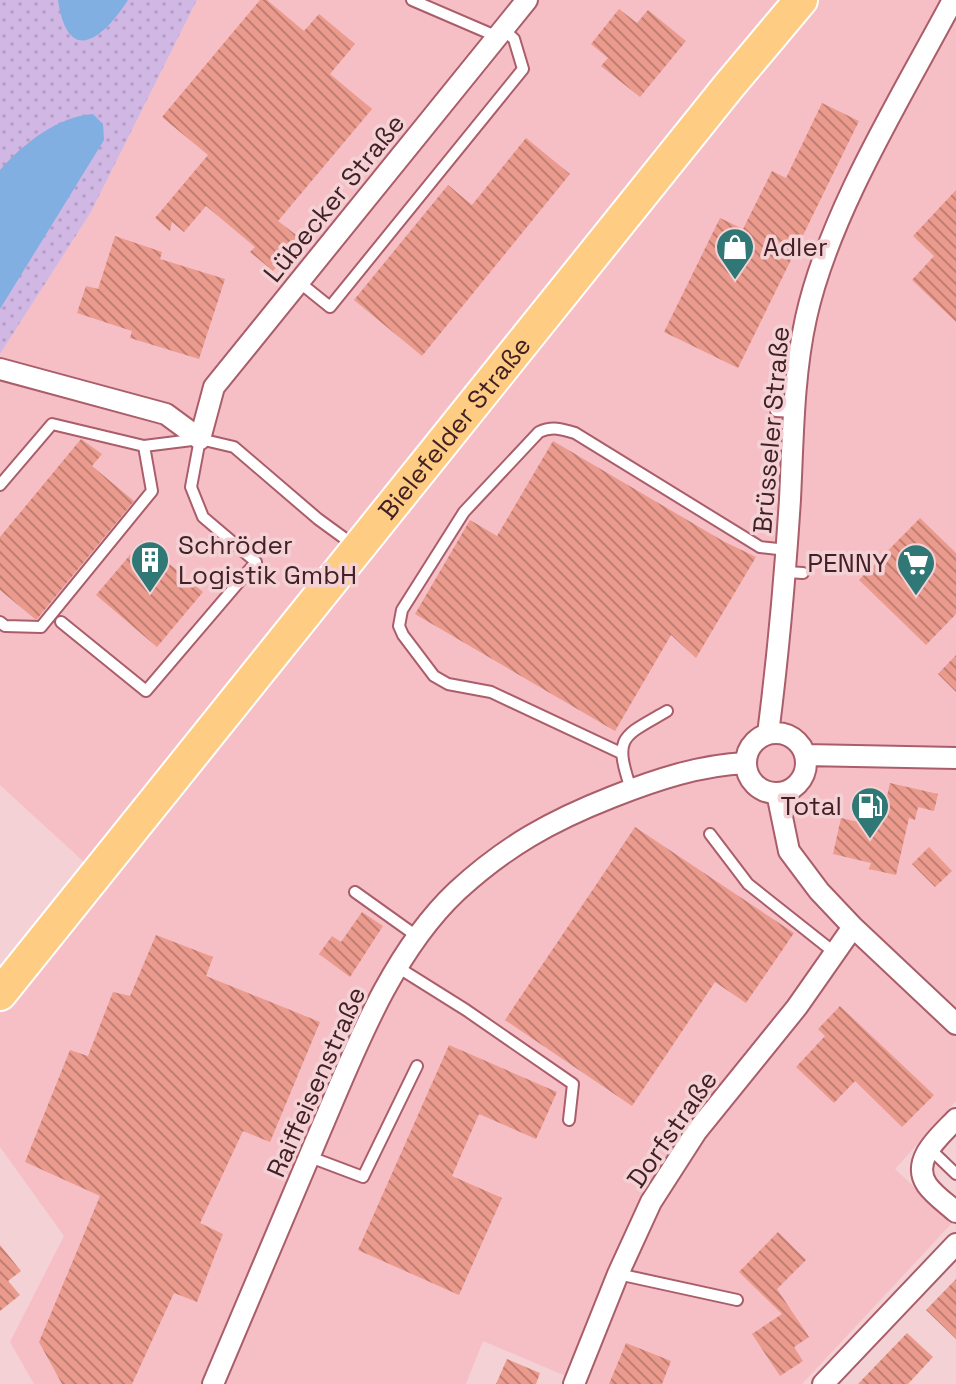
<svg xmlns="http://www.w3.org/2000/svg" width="956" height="1384" font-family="'Space Grotesk',sans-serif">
<defs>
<pattern id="grass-dots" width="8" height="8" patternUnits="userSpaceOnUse" patternTransform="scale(2)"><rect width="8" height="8" fill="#d1b7e3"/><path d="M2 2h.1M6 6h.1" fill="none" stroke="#b59dc3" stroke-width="1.8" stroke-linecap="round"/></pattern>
<pattern id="building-back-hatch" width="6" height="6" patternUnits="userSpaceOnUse" patternTransform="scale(2)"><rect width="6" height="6" fill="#ea9b8d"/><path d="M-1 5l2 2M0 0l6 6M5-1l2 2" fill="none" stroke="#bf7e73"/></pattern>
</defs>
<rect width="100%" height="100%" fill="#f4d1d5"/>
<path fill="#f6bec5" d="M197 0H956V1101L895 1169 952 1223 802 1384H585L483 1341 466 1384H34L10 1342 64 1236 0 1147V993L96 873 0 785V354L91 212Z"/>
<path fill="url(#grass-dots)" d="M0 0H197L91 212 0 354Z"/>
<path fill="#81afe1" d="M58 0H128C103 39 68 67 58 0Z
M93 114 103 124 104 140 0 309V170C23 144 58 116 93 114Z"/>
<path fill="url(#building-back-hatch)" d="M260 0H267L304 31 319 14 355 44 330 74 372 109 278 221 300 238 273 271 250 252 255 247 206 206 184 232 172 222 170 231 155 218 208 155 162 117Z
M619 9 637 23 648 10 686 41 640 97 601 66 608 58 591 44Z
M822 103 859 121 738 368 664 332 720 218 743 229 772 171 786 178Z
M526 138 570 174 422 356 354 300 448 185 472 205Z
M956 190V322L912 280 934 256 913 236Z
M115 236 162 252 160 259 225 279 199 359 130 338 132 331 77 313 86 286 98 289Z
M81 439 102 454 92 466 134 501 37 619H35L0 590V537Z
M553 441 723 541 756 557 696 658 671 635 615 731 415 614 470 520 497 536Z
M920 518 956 553V614L926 645 859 580Z
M142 541 203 592 157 647 96 595Z
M956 655V692L938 674Z
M890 783 938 794 934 811 918 807 915 820 909 818 896 875 869 869 871 863 833 854 841 818 880 827Z
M635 827 794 933 746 1003 715 982 632 1106 505 1020Z
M929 847 952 871 935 887 912 864Z
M362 912 383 926 350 977 319 954 332 936 341 942Z
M156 935 213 957 206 976 320 1022 270 1142 243 1131 200 1223 223 1234 197 1302 174 1293 132 1384H62L39 1342 100 1196 25 1162 70 1050 88 1056 113 992 130 996Z
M840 1006 934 1095 902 1127 855 1081 834 1103 796 1067 825 1036 818 1029Z
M449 1045 557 1092 536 1139 479 1114 452 1176 502 1198 459 1295 358 1250Z
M778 1232 806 1260 777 1289 809 1337 794 1347 803 1361 780 1376 752 1334 782 1314 739 1272Z
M0 1245 21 1271 8 1281 20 1295 0 1311Z
M956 1279V1339L926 1310Z
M907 1333 933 1357 908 1384H858Z
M626 1343 671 1361 662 1384H609Z
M507 1359 540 1373 536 1384H496Z"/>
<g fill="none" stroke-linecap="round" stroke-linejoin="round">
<defs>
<path id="lane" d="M412 0 498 37
M299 282 330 307 523 69 514 39 504 30
M776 411 795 412
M0 485 52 424 144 446 200 439 234 447 318 519 355 546
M786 572 803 573
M0 622 5 626 41 627 152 491 144 446
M61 622 146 691 256 562 203 517 191 487 200 439
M621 753 491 692 448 684 434 676 403 635 399 626 402 610 464 512 539 432C552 426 562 429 575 433L760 547 787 550
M631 789C613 736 622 737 667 711
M710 834 748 884 835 953
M355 892 418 937
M399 968 466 1010 573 1084 569 1120
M929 1148 956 1174
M310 1157 363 1177 417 1066
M618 1274 737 1300"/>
<path id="street" d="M0 369 166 414 200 439 214 387 527 0
M746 763a30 30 0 1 1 60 0a30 30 0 1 1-60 0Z
M768 734C778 656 785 578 790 499 793 439 793 377 806 318 829 213 902 96 953 0
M805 755 956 758
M777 793 789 851 819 891 853 927 956 1024
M956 1119C940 1136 910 1160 927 1185 934 1195 947 1204 956 1212
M213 1384C247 1304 281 1224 315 1143 352 1058 388 956 457 891 506 846 551 821 612 797 655 780 700 765 746 763
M574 1384 618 1274 651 1202 696 1132 797 1007 853 927
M823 1384 956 1244"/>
<g id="primary">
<path id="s1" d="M0 994 728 87 801 0"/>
</g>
</defs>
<use href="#lane" stroke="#a95e69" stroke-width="14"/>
<use href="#street" stroke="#a95e69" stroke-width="24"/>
<use href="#primary" stroke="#fff" stroke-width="36"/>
<use href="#lane" stroke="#fff" stroke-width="10"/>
<use href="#street" stroke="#fff" stroke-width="20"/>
<use href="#primary" stroke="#fecc83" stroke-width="32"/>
</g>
<defs>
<symbol id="shop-pin" viewBox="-11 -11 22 30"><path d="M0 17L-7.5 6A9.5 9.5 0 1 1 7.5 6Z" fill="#2f7875" stroke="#f4d1d5"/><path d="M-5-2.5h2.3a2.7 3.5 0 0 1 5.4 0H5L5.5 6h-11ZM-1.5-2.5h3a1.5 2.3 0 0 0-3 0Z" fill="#fff"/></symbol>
<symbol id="building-pin" viewBox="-11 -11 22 30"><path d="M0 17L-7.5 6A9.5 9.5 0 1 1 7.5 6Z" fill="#2f7875" stroke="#f4d1d5"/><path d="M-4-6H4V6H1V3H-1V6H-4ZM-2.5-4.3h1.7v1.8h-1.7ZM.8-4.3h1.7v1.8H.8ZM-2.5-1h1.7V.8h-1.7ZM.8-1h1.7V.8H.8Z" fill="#fff"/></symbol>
<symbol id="supermarket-pin" viewBox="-11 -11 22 30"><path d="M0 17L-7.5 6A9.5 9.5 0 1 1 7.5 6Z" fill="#2f7875" stroke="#f4d1d5"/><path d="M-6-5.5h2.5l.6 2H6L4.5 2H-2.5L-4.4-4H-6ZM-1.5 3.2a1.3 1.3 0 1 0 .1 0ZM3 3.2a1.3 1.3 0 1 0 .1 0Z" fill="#fff"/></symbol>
<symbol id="fuel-pin" viewBox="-11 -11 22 30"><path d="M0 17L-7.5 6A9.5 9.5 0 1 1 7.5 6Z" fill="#2f7875" stroke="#f4d1d5"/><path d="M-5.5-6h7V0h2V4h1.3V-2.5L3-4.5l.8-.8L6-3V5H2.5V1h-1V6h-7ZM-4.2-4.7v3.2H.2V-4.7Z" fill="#fff"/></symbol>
</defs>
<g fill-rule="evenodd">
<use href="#shop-pin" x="713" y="225" width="44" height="60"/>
<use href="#building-pin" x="128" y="538" width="44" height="60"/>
<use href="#supermarket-pin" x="894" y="541" width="44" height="60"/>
<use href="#fuel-pin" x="848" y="784" width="44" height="60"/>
</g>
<g text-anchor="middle" stroke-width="7" stroke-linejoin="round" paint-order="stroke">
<g font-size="26" fill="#412126" stroke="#f4d1d5">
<text transform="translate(334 198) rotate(-51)" y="9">Lübecker Straße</text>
<text dy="9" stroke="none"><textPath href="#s1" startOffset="726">Bielefelder Straße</textPath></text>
<text transform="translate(771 430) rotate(-85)" y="9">Brüsseler Straße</text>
<text transform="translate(316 1082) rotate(-66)" y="9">Raiffeisenstraße</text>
<text transform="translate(672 1129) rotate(-55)" y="9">Dorfstraße</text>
</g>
<g font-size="26" fill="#412126" stroke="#f4d1d5" text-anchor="start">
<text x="763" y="256">Adler</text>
<text x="178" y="554">Schröder<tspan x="178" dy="30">Logistik GmbH</tspan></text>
<text x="888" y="572" text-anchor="end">PENNY</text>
<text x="842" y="815" text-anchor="end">Total</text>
</g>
</g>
</svg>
